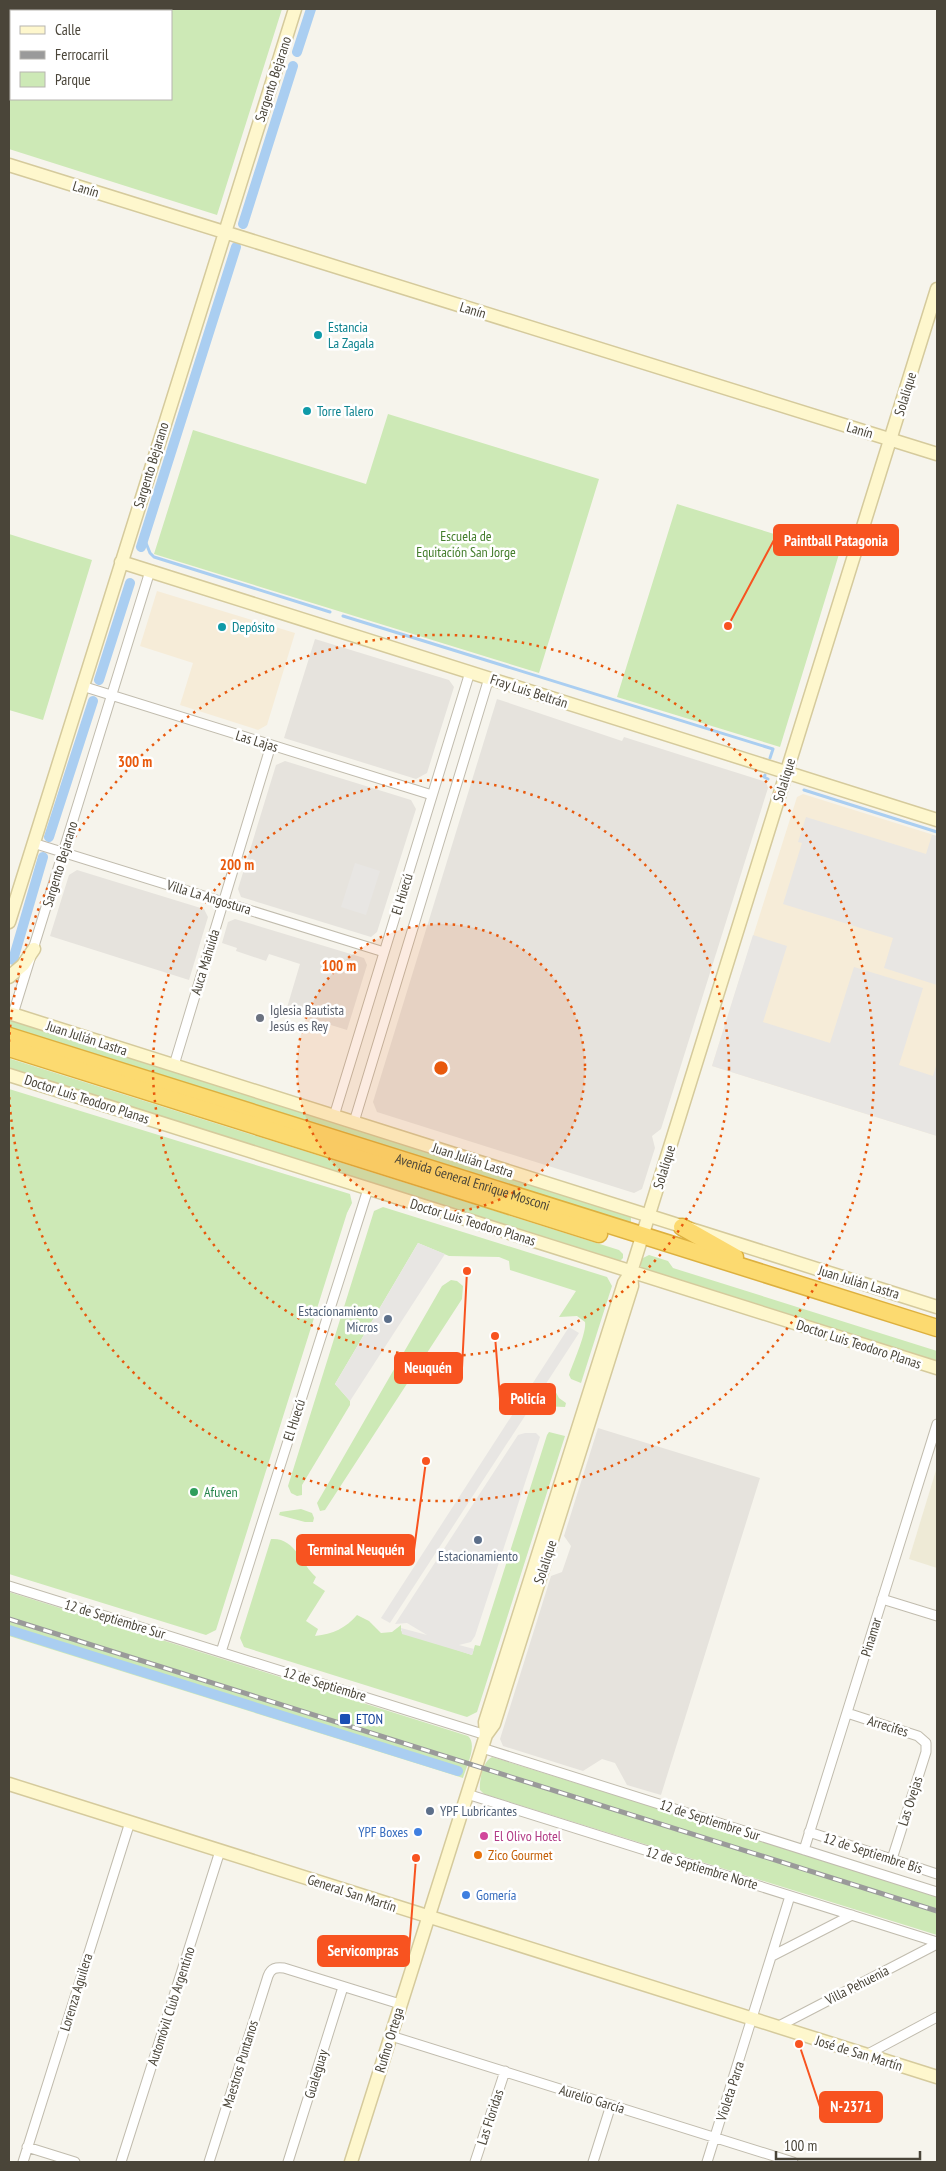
<svg xmlns="http://www.w3.org/2000/svg" width="946" height="2171" font-family="'PT Sans Narrow',sans-serif">
<rect width="100%" height="100%" fill="#f6f4ec"/>
<path fill="#f6ecd8" d="M157 591 295 633 267 725 258 730 180 705 193 663 140 646Z
M803 794 937 836V1136L712 1066 797 797Z"/>
<path fill="#e6e3dd" d="M315 639 449 680 454 687 427 773 416 779 284 738Z
M497 699 622 741 624 737 766 782 768 788 661 1129 652 1136 655 1148 642 1189 634 1193 377 1112 373 1102Z
M285 761 411 800 416 809 377 932 371 937 241 897 238 889 276 765Z
M77 870 204 909 208 917 189 980 50 936 69 875Z
M235 919 364 958 367 965 347 1030 286 1011 300 964 269 954 266 961 236 951 237 948 222 943 228 922Z
M598 1428 760 1478 661 1795 627 1785 615 1763 602 1759 583 1771 503 1746 500 1739 551 1576 562 1572 571 1546 564 1536Z"/>
<path fill="#eeead6" d="M937 1467V1568L909 1559Z"/>
<path fill="#cde9b6" fill-rule="evenodd" d="M9 9H282L217 215 9 149ZM11 11H171V99H11Z
M388 414 599 479 539 673 154 554 193 430 366 484Z
M677 504 839 554 780 747 617 697Z
M9 534 92 560 43 720 9 710Z
M9 1018 631 1216V1222L630 1224 604 1219 600 1213 9 1027Z
M9 1055 11 1059 619 1250 623 1254V1258L619 1262 9 1069Z
M9 1089 350 1194 352 1203 347 1213 216 1630 206 1635 9 1574Z
M383 1207 607 1277 612 1286 581 1383 571 1379 569 1375C573 1363 587 1332 585 1322L577 1316 559 1317 576 1291 510 1270 509 1261 499 1257 449 1256 418 1243 335 1384 350 1401V1405L302 1485V1495L297 1496 291 1493 288 1486 374 1211Z
M649 1255 668 1261 673 1268 937 1351V1363L642 1269 640 1264 641 1259Z
M451 1280 457 1281 463 1286 462 1299 325 1510 320 1511 317 1503 442 1286Z
M552 1385 559 1398 566 1403 565 1407 539 1406Z
M549 1432 565 1436 477 1712 467 1717 244 1647 240 1638 271 1539C295 1537 301 1564 316 1577L313 1583 325 1591 306 1621 318 1629 315 1636C333 1634 346 1628 357 1615L369 1621 381 1633 392 1632 401 1625V1631L472 1655 475 1645 480 1646 547 1435Z
M301 1509 312 1513 314 1518 313 1522H305L279 1515 280 1512Z
M9 1592 468 1736C478 1745 466 1767 463 1778L9 1636Z
M492 1757 937 1895V1935L484 1794 480 1790C479 1780 483 1761 492 1757Z"/>
<path fill="#e8e6e3" d="M806 817 926 854 932 835 937 836V985L884 968 893 938 783 904 802 843 798 842Z
M355 863 380 871 366 915 341 907Z
M753 935 787 946 763 1022 830 1043 854 967 923 988 899 1065 933 1076 937 1063V1136L712 1066Z
M418 1243 445 1254 350 1401 335 1384Z
M569 1327 579 1333 390 1623 381 1618Z
M525 1433H536L540 1437 475 1636 471 1642 459 1645 474 1649 472 1655 402 1634 401 1628 427 1635 407 1623 395 1624 518 1435Z"/>
<g fill="none" stroke-linecap="round" stroke-linejoin="round">
<path stroke="#aacef1" stroke-width="3" d="M144 538 150 553 154 557 330 612
M343 616 773 749 770 758
M765 775 764 777 768 779
M804 790 937 832"/>
<path stroke="#aacef1" stroke-width="10" d="M297 52 311 9
M243 224 293 66
M141 547 236 247
M99 680 130 583
M49 837 93 701
M13 960 43 857
M9 1630 458 1771"/>
<defs>
<path id="street" d="M82 686 432 795
M33 843 384 952
M13 1014 150 571
M174 1065 271 745
M334 1116 470 672
M354 1122 489 678
M9 1586 486 1735
M882 1599 937 1616
M221 1652 368 1189
M847 1713 918 1736 926 1743V1752L892 1859
M482 1748 937 1892
M467 1794 937 1942
M809 1832 937 1874
M804 1850 937 1424
M772 1956 852 1915
M777 2027 937 1944
M391 2036 793 2162
M866 2055 937 2017
M27 2147 75 2162
M23 2162 130 1822
M121 2162 220 1851
M209 2162 268 1976C271 1968 276 1967 284 1968L400 2004
M288 2162 343 1987
M475 2162 505 2071
M593 2162 611 2105
M707 2162 790 1896"/>
<path id="secondary" d="M9 165 937 454
M121 562 937 820
M9 922 295 9
M9 977 23 965 34 949
M9 1013 937 1307
M9 1075 937 1368
M486 1735 485 1722 624 1283 631 1272 937 289
M9 1784 937 2077
M351 2162 486 1735 494 1724 632 1286 631 1272"/>
<g id="highway">
<path id="s1" d="M9 1036 937 1328"/>
<path d="M9 1048 599 1234"/>
<path d="M682 1227 735 1257"/>
</g>
</defs>
<use href="#street" stroke="#c1bcae" stroke-width="11"/>
<use href="#secondary" stroke="#d5ca9c" stroke-width="15"/>
<use href="#highway" stroke="#ddb03f" stroke-width="19"/>
<use href="#street" stroke="#fff" stroke-width="9"/>
<use href="#secondary" stroke="#fef7cd" stroke-width="12"/>
<use href="#highway" stroke="#fcda70" stroke-width="16"/>
<defs>
<path id="rail" d="M9 1619 937 1911"/>
</defs>
<use href="#rail" stroke="#9a9a9a" stroke-width="5"/>
<use href="#rail" stroke="#fff" stroke-width="3" stroke-dasharray="9" stroke-linecap="butt"/>
</g>
<circle cx="441" cy="1068" r="144" fill="#e8590c" fill-opacity=".12"/>
<g fill="none" stroke="#e8590c" stroke-width="2.5" stroke-dasharray="2.5 5">
<circle cx="441" cy="1068" r="144"/>
<circle cx="441" cy="1068" r="288"/>
<path d="M9 1042A433 433 0 1 1 9 1094"/>
</g>
<g fill="#0f9aa8" stroke="#fff" stroke-width="2">
<circle cx="318" cy="335" r="5"/>
<circle cx="307" cy="411" r="5"/>
<circle cx="222" cy="627" r="5"/>
</g>
<circle fill="#6b7280" stroke="#fff" stroke-width="2" cx="260" cy="1018" r="5"/>
<g fill="#5c6f8a" stroke="#fff" stroke-width="2">
<circle cx="388" cy="1319" r="5"/>
<circle cx="478" cy="1540" r="5"/>
<circle cx="430" cy="1811" r="5"/>
</g>
<circle fill="#2e9e5b" stroke="#fff" stroke-width="2" cx="194" cy="1492" r="5"/>
<rect fill="#1a4fb4" stroke="#fff" stroke-width="2" x="339" y="1713" width="12" height="12" rx="2.5"/>
<g fill="#3f7fe0" stroke="#fff" stroke-width="2">
<circle cx="418" cy="1832" r="5"/>
<circle cx="466" cy="1895" r="5"/>
</g>
<circle fill="#d1479c" stroke="#fff" stroke-width="2" cx="484" cy="1836" r="5"/>
<circle fill="#e8710a" stroke="#fff" stroke-width="2" cx="478" cy="1855" r="5"/>
<g text-anchor="middle" stroke-width="5" stroke-linejoin="round" paint-order="stroke">
<g font-size="14" fill="#4a4539" stroke="#fff">
<text transform="translate(273 79) rotate(-72)" y="5">Sargento Bejarano</text>
<text transform="translate(86 189) rotate(17)" y="5">Lanín</text>
<text transform="translate(473 310) rotate(17)" y="5">Lanín</text>
<text transform="translate(905 394) rotate(-73)" y="5">Solalique</text>
<text transform="translate(860 430) rotate(17)" y="5">Lanín</text>
<text transform="translate(151 465) rotate(-73)" y="5">Sargento Bejarano</text>
<text transform="translate(529 691) rotate(18)" y="5">Fray Luis Beltrán</text>
<text transform="translate(257 741) rotate(17)" y="5">Las Lajas</text>
<text transform="translate(784 780) rotate(-73)" y="5">Solalique</text>
<text transform="translate(60 864) rotate(-73)" y="5">Sargento Bejarano</text>
<text transform="translate(402 894) rotate(-73)" y="5">El Huecú</text>
<text transform="translate(209 897) rotate(17)" y="5">Villa La Angostura</text>
<text transform="translate(205 962) rotate(-73)" y="5">Auca Mahuida</text>
<text transform="translate(87 1038) rotate(18)" y="5">Juan Julián Lastra</text>
<text transform="translate(87 1099) rotate(18)" y="5">Doctor Luis Teodoro Planas</text>
<text transform="translate(473 1160) rotate(18)" y="5">Juan Julián Lastra</text>
<text transform="translate(664 1167) rotate(-73)" y="5">Solalique</text>
<text dy="5" stroke="none"><textPath href="#s1" startOffset="486">Avenida General Enrique Mosconi</textPath></text>
<text transform="translate(473 1222) rotate(17)" y="5">Doctor Luis Teodoro Planas</text>
<text transform="translate(859 1282) rotate(17)" y="5">Juan Julián Lastra</text>
<text transform="translate(859 1344) rotate(18)" y="5">Doctor Luis Teodoro Planas</text>
<text transform="translate(294 1420) rotate(-72)" y="5">El Huecú</text>
<text transform="translate(545 1562) rotate(-72)" y="5">Solalique</text>
<text transform="translate(115 1619) rotate(17)" y="5">12 de Septiembre Sur</text>
<text transform="translate(871 1637) rotate(-73)" y="5">Pinamar</text>
<text transform="translate(325 1684) rotate(17)" y="5">12 de Septiembre</text>
<text transform="translate(888 1726) rotate(17)" y="5">Arrecifes</text>
<text transform="translate(910 1801) rotate(-72)" y="5">Las Ovejas</text>
<text transform="translate(710 1820) rotate(18)" y="5">12 de Septiembre Sur</text>
<text transform="translate(873 1853) rotate(18)" y="5">12 de Septiembre Bis</text>
<text transform="translate(702 1868) rotate(17)" y="5">12 de Septiembre Norte</text>
<text transform="translate(352 1893) rotate(18)" y="5">General San Martín</text>
<text transform="translate(857 1985) rotate(-27)" y="5">Villa Pehuenia</text>
<text transform="translate(76 1992) rotate(-73)" y="5">Lorenza Aguilera</text>
<text transform="translate(171 2006) rotate(-72)" y="5">Automóvil Club Argentino</text>
<text transform="translate(389 2040) rotate(-73)" y="5">Rufino Ortega</text>
<text transform="translate(859 2053) rotate(17)" y="5">José de San Martín</text>
<text transform="translate(240 2064) rotate(-73)" y="5">Maestros Puntanos</text>
<text transform="translate(316 2074) rotate(-73)" y="5">Gualeguay</text>
<text transform="translate(730 2091) rotate(-72)" y="5">Violeta Parra</text>
<text transform="translate(592 2099) rotate(17)" y="5">Aurelio García</text>
<text transform="translate(490 2117) rotate(-72)" y="5">Las Floridas</text>
</g>
<g font-size="14" fill="#0d838f" stroke="#fff" text-anchor="start">
<text x="328" y="332">Estancia<tspan x="328" dy="16">La Zagala</tspan></text>
<text x="317" y="416">Torre Talero</text>
<text x="232" y="632">Depósito</text>
</g>
<g font-size="14" fill="#437d2b" stroke="#fff">
<text x="466" y="541">Escuela de<tspan x="466" dy="16">Equitación San Jorge</tspan></text>
</g>
<g font-size="14" fill="#5b616d" stroke="#fff" text-anchor="start">
<text x="270" y="1015">Iglesia Bautista<tspan x="270" dy="16">Jesús es Rey</tspan></text>
</g>
<g font-size="14" fill="#4e5e75" stroke="#fff" text-anchor="end">
<text x="378" y="1316">Estacionamiento<tspan x="378" dy="16">Micros</tspan></text>
<text x="478" y="1561" text-anchor="middle">Estacionamiento</text>
<text x="440" y="1816" text-anchor="start">YPF Lubricantes</text>
</g>
<g font-size="14" fill="#27864d" stroke="#fff" text-anchor="start">
<text x="204" y="1497">Afuven</text>
</g>
<g font-size="14" fill="#164399" stroke="#fff" text-anchor="start">
<text x="356" y="1724">ETON</text>
</g>
<g font-size="14" fill="#366cbe" stroke="#fff" text-anchor="end">
<text x="408" y="1837">YPF Boxes</text>
<text x="476" y="1900" text-anchor="start">Gomería</text>
</g>
<g font-size="14" fill="#b23c85" stroke="#fff" text-anchor="start">
<text x="494" y="1841">El Olivo Hotel</text>
</g>
<g font-size="14" fill="#c56008" stroke="#fff" text-anchor="start">
<text x="488" y="1860">Zico Gourmet</text>
</g>
</g>
<circle cx="441" cy="1068" r="8" fill="#e8590c" stroke="#fff" stroke-width="2.5"/>
<g font-size="15" text-anchor="middle" font-weight="bold" fill="#e8590c" stroke="#fff" stroke-width="5" stroke-linejoin="round" paint-order="stroke">
<text x="135" y="767">300 m</text>
<text x="237" y="870">200 m</text>
<text x="339" y="971">100 m</text>
</g>
<path fill="none" stroke="#f85320" stroke-width="2" d="M728 626L774 540M467 1271L462 1368M495 1336L500 1399M426 1461L414 1550M416 1858L409 1951M799 2044L820 2107"/>
<g fill="#f85320" stroke="#fff" stroke-width="2">
<circle cx="728" cy="626" r="5"/>
<circle cx="467" cy="1271" r="5"/>
<circle cx="495" cy="1336" r="5"/>
<circle cx="426" cy="1461" r="5"/>
<circle cx="416" cy="1858" r="5"/>
<circle cx="799" cy="2044" r="5"/>
</g>
<g fill="#f85320" stroke="#f85320" stroke-width="2">
<rect x="774" y="525" width="124" height="30" rx="5"/>
<rect x="395" y="1353" width="67" height="30" rx="5"/>
<rect x="500" y="1384" width="55" height="30" rx="5"/>
<rect x="297" y="1535" width="117" height="30" rx="5"/>
<rect x="318" y="1936" width="91" height="30" rx="5"/>
<rect x="820" y="2092" width="62" height="30" rx="5"/>
</g>
<g font-size="15" text-anchor="middle" font-weight="bold" fill="#fff">
<text x="836" y="546">Paintball Patagonia</text>
<text x="428" y="1373">Neuquén</text>
<text x="528" y="1404">Policía</text>
<text x="356" y="1555">Terminal Neuquén</text>
<text x="363" y="1956">Servicompras</text>
<text x="851" y="2112">N-2371</text>
</g>
<rect width="946" height="2171" fill="none" stroke="#4a4539" stroke-width="20"/>
<rect x="10" y="10" width="162" height="90" fill="#ffffff" stroke="#b7b5b0"/>
<rect x="20" y="26" width="25" height="8" fill="#fef7cd" stroke="#b7b5b0"/>
<text x="55" y="35" font-size="15" fill="#4a4539">Calle</text>
<rect x="20" y="51" width="25" height="8" fill="#9a9a9a" stroke="#b7b5b0"/>
<text x="55" y="60" font-size="15" fill="#4a4539">Ferrocarril</text>
<rect x="20" y="72" width="25" height="15" fill="#cde9b6" stroke="#b7b5b0"/>
<text x="55" y="85" font-size="15" fill="#4a4539">Parque</text>
<path d="M776 2151v8h144v-8" fill="none" stroke="#4a4539" stroke-width="2.5"/>
<text x="784" y="2151" font-size="15" fill="#4a4539" stroke="#ffffff" stroke-width="4" paint-order="stroke">100 m</text>
</svg>
